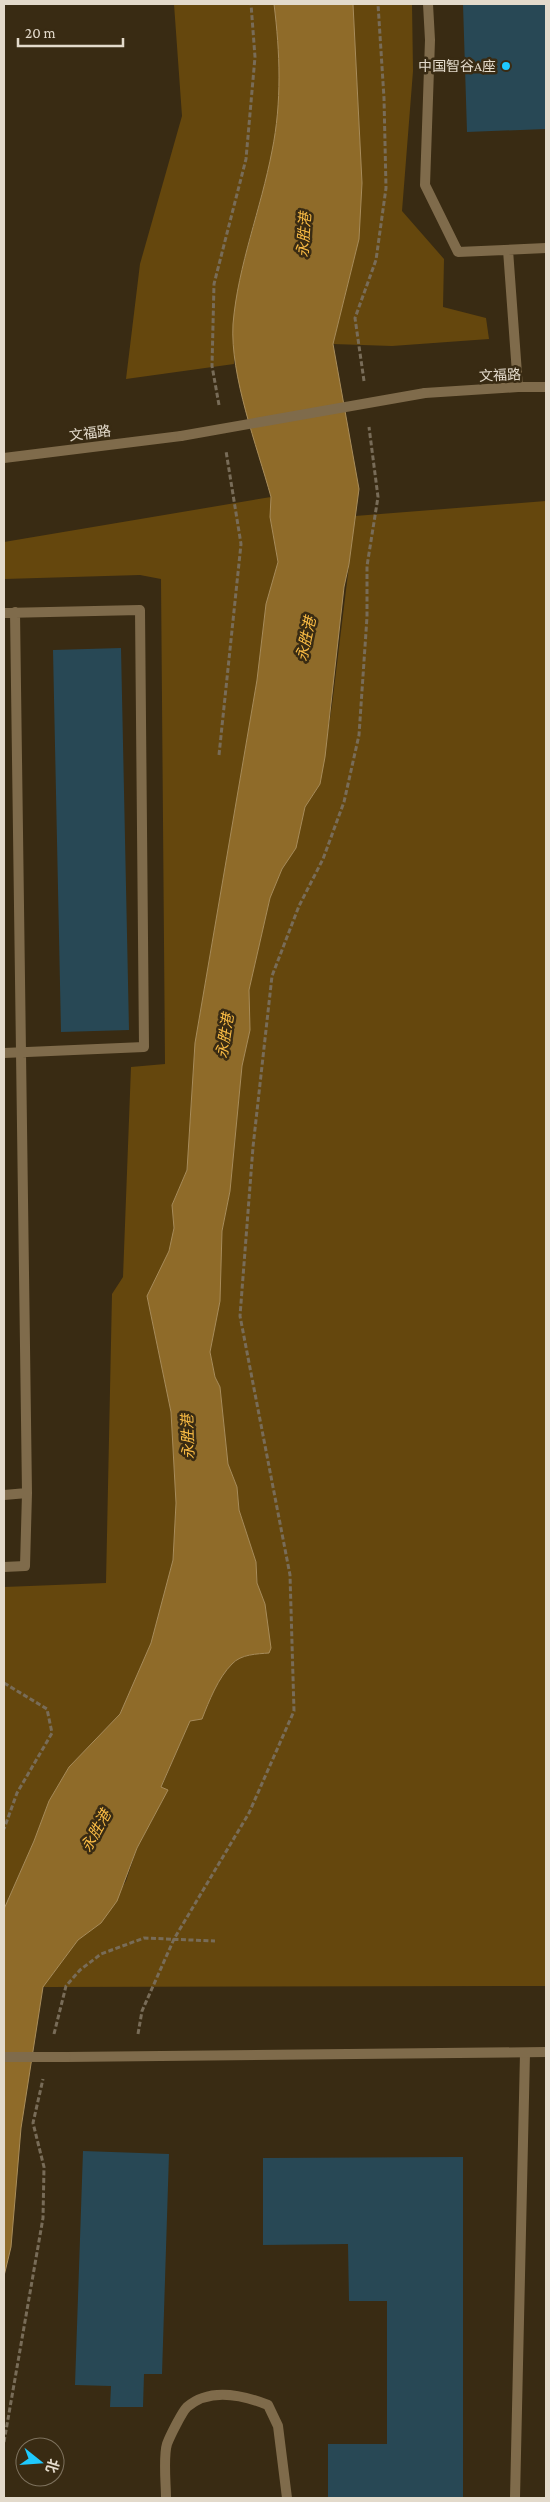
<svg xmlns="http://www.w3.org/2000/svg" width="550" height="2502" font-family="'Crimson Pro','Noto Sans SC',serif">
<rect width="100%" height="100%" fill="#392b13"/>
<path fill="#65470d" d="M174 4H274C280 52 282 103 272 152 263 196 247 240 239 284 234 311 234 337 234 364L126 379 140 264 182 116Z
M353 4H412L413 71 402 211 444 259 443 307 486 318 489 339 392 346 333 344 359 239 362 183Z
M271 497 270 517 278 562 266 604 257 680 195 1043 187 1170 172 1205 174 1228 169 1252 147 1296 171 1412 176 1503 173 1560 151 1643 120 1714 69 1767 49 1801 34 1841 4 1909V1587L106 1583 112 1294 123 1277 131 1067 165 1064 161 579 140 575 4 579V542Z
M546 501V1986L43 1987 78 1940 101 1923 126 1881 137 1848 168 1790 161 1788 190 1721 202 1719C209 1701 218 1678 232 1664 241 1654 257 1654 269 1653L265 1604 257 1583 256 1562 239 1510 237 1487 228 1464 220 1387 215 1377 210 1352 220 1301 222 1231 230 1191 242 1066 250 1030 249 990 270 898 282 869 296 847 305 807 320 784 332 705 355 516Z"/>
<path fill="#8f6b29" stroke="#a88c5a" d="M274 4H353L362 183 359 239 333 344 359 489 349 564 344 587 325 757 320 784 305 807 296 848 282 869 270 898 249 990 250 1030 242 1066 230 1191 222 1231 220 1301 210 1352 215 1377 220 1387 228 1464 237 1487 239 1510 256 1562 257 1583 265 1604 271 1648 269 1653C257 1654 241 1654 232 1664 218 1678 209 1701 202 1719L190 1721 161 1787 168 1790 137 1848 117 1901 101 1923 78 1940 43 1987 21 2128 11 2247 4 2276V1909L34 1841 49 1801 69 1767 120 1714 151 1643 173 1560 176 1503 171 1412 147 1296 169 1251 174 1228 172 1205 187 1170 195 1043 257 680 266 604 278 562 270 517 271 497C257 446 230 376 233 324 238 265 261 209 272 151 282 102 280 52 274 4Z"/>
<path fill="#284855" d="M463 4H546V129L467 132Z
M121 648 129 1030 61 1032 53 650Z
M83 2151 169 2154 162 2374H144L143 2407H110L111 2386 75 2385Z
M463 2157V2498H328V2444H387V2301H349L348 2244 263 2245V2158Z"/>
<g fill="none" stroke-linecap="round" stroke-linejoin="round">
<path stroke="#786c58" stroke-width="3" stroke-dasharray="5 2.5" stroke-linecap="butt" d="M364 381 355 318 376 260 386 188 384 98 378 4
M219 405 212 366 214 284 246 159 255 57 251 4
M219 755 241 544 226 451
M4 1683 47 1709 52 1733 17 1793 4 1829
M54 2034 66 1986 80 1970 101 1954 144 1938 215 1941
M138 2034 142 2011 174 1939 249 1813 294 1711 290 1575 240 1316 253 1147 272 976 299 906 323 859 344 802 359 735 367 617V566L378 497 369 427
M4 2442 43 2218 44 2167 33 2123 43 2079"/>
<path stroke="#7f6b4b" stroke-width="10" d="M428 4 430 40 425 185 458 252 546 248
M508 250 518 387
M4 613 140 610 144 1047 4 1053
M4 1495 27 1493
M4 1567 25 1566 27 1493 15 612
M166 2498C166 2484 163 2457 167 2444 170 2436 182 2412 187 2407 210 2387 243 2395 268 2405L278 2426 287 2498
M515 2498 525 2053"/>
<path stroke="#7f6b4b" stroke-width="10" d="M425 393 518 387H546
M4 458 181 436
M66 2057 546 2052"/>
<path stroke="#7f6b4b" stroke-width="10" d="M181 436 425 393
M4 2057H66"/>
</g>
<circle fill="#1fc9fd" stroke="#392b13" stroke-width="2" cx="506" cy="66" r="5"/>
<g text-anchor="middle" stroke-width="5" stroke-linejoin="round" paint-order="stroke">
<g font-size="14" fill="#e3dacb" stroke="#392b13" text-anchor="end">
<text x="496" y="71">中国智谷A座</text>
</g>
<g font-size="14" fill="#e3dacb" stroke="#392b13">
<text transform="translate(500 375) rotate(-3)" y="5">文福路</text>
<text transform="translate(90 433) rotate(-7)" y="5">文福路</text>
</g>
<g font-size="15" font-style="italic" fill="#f9bb44" stroke="#392b13">
<text transform="translate(304 235) rotate(-86)" y="5">永胜港</text>
<text transform="translate(306 639) rotate(-78)" y="5">永胜港</text>
<text transform="translate(225 1036) rotate(-81)" y="5">永胜港</text>
<text transform="translate(188 1437) rotate(-92)" y="5">永胜港</text>
<text transform="translate(96 1831) rotate(-61)" y="5">永胜港</text>
</g>
</g>
<rect width="550" height="2502" fill="none" stroke="#e3dacb" stroke-width="10"/>
<g transform="translate(40 2462) rotate(107)"><circle r="24" fill="#392b13" stroke="#7d715d"/>
<path d="M0-4L9 19L0 12L-9 19Z" fill="#1fc9fd"/>
<text y="-8" font-size="14" font-weight="bold" text-anchor="middle" fill="#e3dacb">北</text>
</g>
<path d="M18 38v8h105v-8" fill="none" stroke="#e3dacb" stroke-width="2.5"/>
<text x="25" y="38" font-size="15" fill="#e3dacb" stroke="#392b13" stroke-width="4" paint-order="stroke">20 m</text>
</svg>
